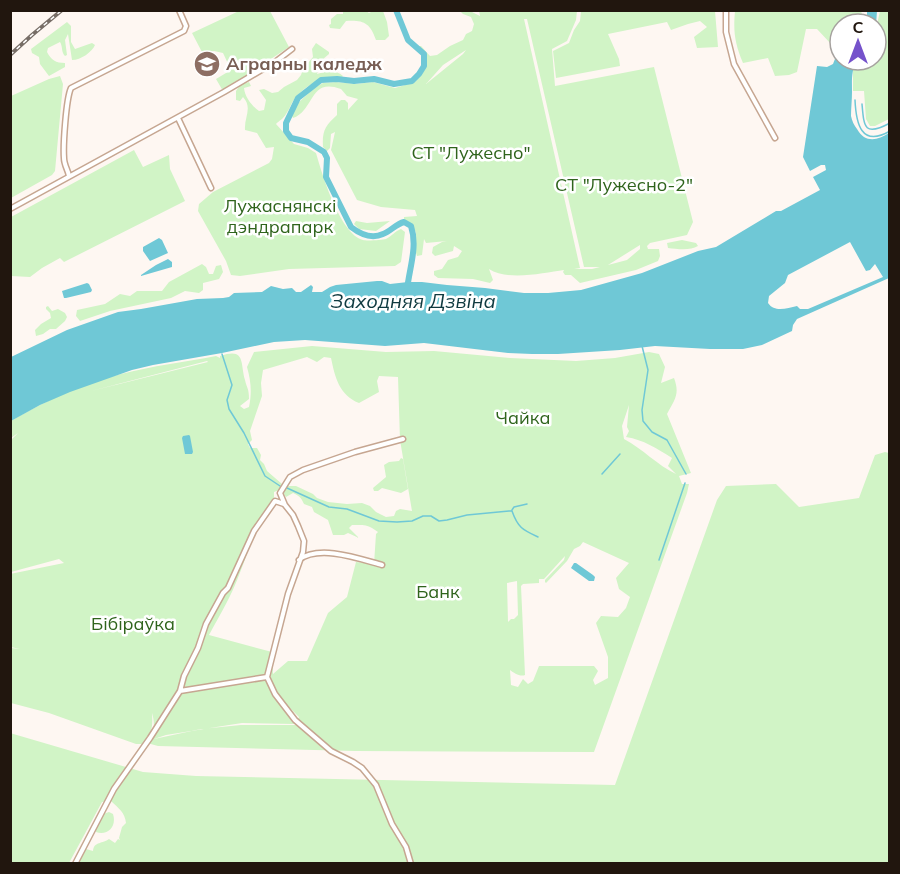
<svg xmlns="http://www.w3.org/2000/svg" width="900" height="874" font-family="Mulish,sans-serif">
<rect width="100%" height="100%" fill="#fef7f2"/>
<path fill="#d1f4c6" fill-rule="evenodd" d="M239 11H270L289 47 223 91 216 79 231 70 223 53 214 51 203 54 192 33Z
M343 11H366L369 13 373 11H383L387 22 389 36 385 40H376C370 23 364 20 346 21L340 29 330 28 329 25 331 24V19L337 14H343Z
M460 11H470L480 16 479 11H577L576 20 567 41 552 49 555 86 654 67 693 222 687 235 650 243 647 246 648 249H659L660 256 658 261 636 270 580 283 571 275H565L563 272 564 270C544 273 507 281 489 269L493 280 490 283 473 279 438 278 434 275V271L442 269 448 260 458 257 462 251 454 246 453 251 435 256 432 253 433 247 442 242 447 241 426 243 424 239 422 255 417 256C411 240 425 232 404 220V217L417 216 415 210 381 207 357 200 331 150 335 132 331 134 330 148 327 151 323 147C322 131 325 126 337 115V104L341 100H345L348 103V110L358 99 347 96 341 89C309 77 315 110 293 118L292 116 297 104 314 88 323 83 336 82 356 84 373 82 395 88 415 82 422 74 426 64V57L419 46H421L430 56 437 55 450 46 463 40 466 34 472 31 474 24 471 17 463 14ZM524 19H527L584 267H600L592 269H574L580 268ZM466 50 463 54 426 84 443 65ZM640 245V249L627 260 608 265Z
M581 11H715L718 47 697 48 694 37 707 27 700 21 688 24 671 30 667 22 608 34 619 59 620 66 556 78 553 51 569 43 574 30 580 21Z
M861 11 862 14 854 24H840V41L837 44H831L817 29H806L797 72 789 75 775 76 768 58 743 63C735 44 733 32 735 11Z
M880 11H889V119L875 126H870L866 119 864 91H853V68L858 60H876V29Z
M67 22 71 26V42L75 49 92 43 95 45C92 52 81 60 72 60L68 34 65 40 67 55 65 56C61 52 63 47 60 42L48 48 47 52C51 60 56 63 65 63V67L49 76 40 64 39 57 32 53 31 49Z
M316 43 329 52V54L322 60 317 74C326 72 335 69 343 76L341 78C322 77 308 83 295 98 291 103 290 109 286 114 284 118 279 121 276 124L294 144 308 148 316 153C322 174 340 234 363 240 366 241 383 240 386 239 392 236 395 231 401 229L405 232 401 262 395 266 289 269 240 276 231 275 226 261 198 211 199 204 213 192 269 163 272 159 274 147 266 148 257 133 245 130C244 117 253 108 243 97L240 101 236 100V91L240 85 249 82 251 86 244 88C245 97 251 105 259 111L264 110 266 100 259 90 264 89 272 93 278 92 284 87 297 80 301 75 303 69 313 57 312 49Z
M60 76 63 84 55 171 52 175 11 198V96L49 79Z
M134 150 143 167 169 155 170 169 185 201 64 262 60 258 42 268 30 277 11 276V217Z
M356 221 367 223 390 221 376 231 359 229 354 224Z
M682 240 696 243 698 246C690 251 677 249 668 248L667 243Z
M202 264 206 267 209 274H213L216 266 221 265 223 272 219 279 203 283V290L199 293 185 291 171 298 110 311 80 321 76 316 77 310 105 304 120 294 130 296 137 291H162L169 282Z
M48 306 52 311 58 309 65 313 67 317 65 321 56 329H50L43 334 36 336 35 330 41 324 51 318 50 313 46 309V307Z
M312 346 386 352 434 351 510 358 576 361 615 358 649 352 659 354 665 367 661 383 674 378C680 394 675 399 667 414L691 473 679 476 682 484H689L687 493 594 752 355 751 158 746 147 743C155 736 155 722 152 713 153 729 152 731 142 744H136L49 713 11 703V648L20 649 11 647V645L10 574 64 563 59 559 11 572V440L18 433 11 438V421C44 401 82 384 121 374 152 366 185 362 216 356L220 358V356C246 347 240 363 245 380 247 389 249 388 249 399L240 406 244 409 249 407C252 393 251 381 247 367L254 352ZM307 357 317 362 324 357 331 358C335 377 339 395 359 403L379 392 377 381 379 376 398 377 400 440 412 511 400 509 396 511 394 516 386 517 376 512 370 506 362 503 347 504 328 502 317 498 313 494 296 486H286L282 491 286 497 293 493C299 496 301 497 304 504L312 507 314 512 328 520 333 535H344L348 533 359 538 349 528 352 525C359 525 366 524 372 528 374 529 376 531 378 532L376 534 374 564 356 562 347 597 328 613 307 661H288L273 674 272 652 209 635C218 618 228 602 235 585 247 558 253 527 274 506V492L279 490 282 484 267 471 264 464 260 460 261 455 257 448H250L248 444 252 440 250 431 262 396 261 383 263 370ZM207 361 208 362 91 391ZM629 405 627 427 629 431 626 437C644 440 656 448 672 458L668 466 676 474C657 465 643 449 624 439L622 426ZM583 542 629 563 616 578 619 589 630 597 626 608 618 617 601 616 596 623 608 657V678L595 685 593 680 598 671 594 666H539L533 681 528 684 523 679 518 687 511 685 510 670C514 673 520 677 525 675L521 586 523 584 539 583V579H544L565 556 564 560 545 580V582L546 583 567 561 574 549 580 546ZM517 581 518 615 514 619H511L508 622 507 583ZM289 707 299 717 296 725H241L201 729 154 739 166 735 229 725 242 723 294 724 297 718Z
M885 452 889 453V863H76L86 849 93 851C94 841 103 844 109 839L115 843 118 839 120 840 119 838 122 827 126 823C125 812 118 808 111 801L102 802 69 863H11L10 733 143 772 196 776 615 785 717 500 726 486 776 484 799 507 859 498 875 455Z
M401 458 403 459 408 489 401 493 382 488 378 491H374L373 488 386 477 384 465 389 462 399 461Z
M109 812 113 814C117 826 108 836 96 832V826L103 814Z"/>
<path fill="#6fc8d6" fill-rule="evenodd" d="M867 11H877L876 25 863 24 867 19Z
M840 46V60H857C851 71 852 80 852 92 852 100 851 108 851 116 852 121 854 125 857 129 865 143 877 141 889 133V278L797 319 793 325 792 331 762 345 743 349H710L655 346 620 350 558 354H532L508 353 424 343 385 346 305 340 274 342 222 353 153 365 132 370 70 392 40 405 11 421V357L67 330 118 312 141 309 197 299 223 298 229 297 234 293 262 292 271 286 283 289 292 288 296 292H301L311 285 313 287 312 292H322L330 287 336 285 377 281H382L390 284 408 282H422L447 285 485 288 524 293H548L581 290 642 273 698 251 716 247 776 211H781L820 190 813 177 826 170 825 165H821L810 171 803 157 817 66 827 67 833 64ZM850 242 866 271 870 270 875 264 883 277 808 309H800L797 306C787 308 775 313 768 303L769 296 785 283 788 275Z
M159 238 162 240 168 253 150 261 143 251V247Z
M168 259 172 262V267L141 276V275L156 265Z
M87 283 89 284 92 290 91 292 66 298H64L62 291Z
M189 435 190 436 193 452 192 454H185L182 438 183 436Z
M574 563H576L593 575 595 577 594 581H589L571 568Z"/>
<g fill="none" stroke-linecap="round" stroke-linejoin="round">
<path stroke="#6fc8d6" stroke-width="1.5" d="M855 100C856 123 861 148 890 131
M862 104C864 127 864 137 890 123
M642 346 648 370 642 410 643 421 652 432 667 440 686 474
M222 354 232 385 227 400 229 409 244 433 265 476 280 486
M602 474 620 454
M287 488 329 507 347 509 379 521 397 522 412 521 423 516H431L439 521 447 520 467 515 509 511H512C518 528 523 530 538 537
M512 510 514 507 527 504
M659 560 685 483"/>
<path stroke="#6fc8d6" stroke-width="6" d="M396 10 408 40 424 54V66L419 74 412 81 394 84 374 79 354 81 337 79 321 80 298 98 286 123V131L291 138 308 142 324 152 327 158 326 177 351 227C360 234 372 239 383 234 391 231 396 224 404 222L411 226C418 247 409 269 407 290"/>
<defs>
<path id="minor" d="M726 10V32L734 64 775 138
M178 118 211 188
M69 176C68 170 64 165 64 158 63 145 66 99 71 88L184 31 186 26 179 10
M10 209 224 92 275 62 292 49
M403 439 355 452 303 470 290 477 280 493 285 505 293 515 298 526 304 541 303 552 288 594 267 677 275 694 295 720 331 751 353 762 362 768 376 785 392 824 406 847 411 864
M299 560C319 544 360 559 382 565
M180 691 267 677
M75 864 114 789 150 738 180 691 184 676 198 648 206 624 223 593 228 588 254 531 275 501 284 504"/>
</defs>
<use href="#minor" stroke="#c6a691" stroke-width="7"/>
<use href="#minor" stroke="#fff" stroke-width="4"/>
<defs>
<path id="rail" d="M10 55 32 35 62 10"/>
</defs>
<use href="#rail" stroke="#776d66" stroke-width="4"/>
<use href="#rail" stroke="#fff" stroke-width="1.5" stroke-dasharray="4.5" stroke-linecap="butt"/>
</g>
<defs>
<symbol id="university-disc" viewBox="-11 -11 22 22"><circle r="9.5" fill="#8d6e63" stroke="#fff"/><path d="M0-5L7-2L0 1L-7-2ZM-4 1L0 2.5L4 1V4Q0 6-4 4Z" fill="#fff"/></symbol>
</defs>
<g fill-rule="evenodd">
<use href="#university-disc" x="192" y="49" width="30" height="30"/>
</g>
<g text-anchor="middle" stroke-width="5" stroke-linejoin="round" paint-order="stroke">
<g font-size="18" font-weight="bold" fill="#785e54" stroke="#fff" text-anchor="start">
<text x="226" y="70">Аграрны каледж</text>
</g>
<g font-size="18" fill="#2f641c" stroke="#fff">
<text x="471" y="159">СТ "Лужесно"</text>
<text x="624" y="191">СТ "Лужесно-2"</text>
<text x="280" y="212">Лужаснянскі<tspan x="280" dy="21">дэндрапарк</tspan></text>
<text x="523" y="424">Чайка</text>
<text x="438" y="598">Банк</text>
<text x="133" y="630">Бібіраўка</text>
</g>
<g font-size="20" font-style="italic" fill="#0f3a40" stroke="#fff">
<text x="413" y="308">Заходняя Дзвіна</text>
</g>
</g>
<rect width="900" height="874" fill="none" stroke="#21160e" stroke-width="24"/>
<g transform="translate(858 42)"><circle r="28" fill="#ffffff" stroke="#a6a29f" stroke-width="1.5"/>
<path d="M0-4.5L10 22L0 15L-10 22Z" fill="#7552cb"/>
<text y="-9" font-size="16" font-weight="bold" text-anchor="middle" fill="#21160e">С</text>
</g>
</svg>
